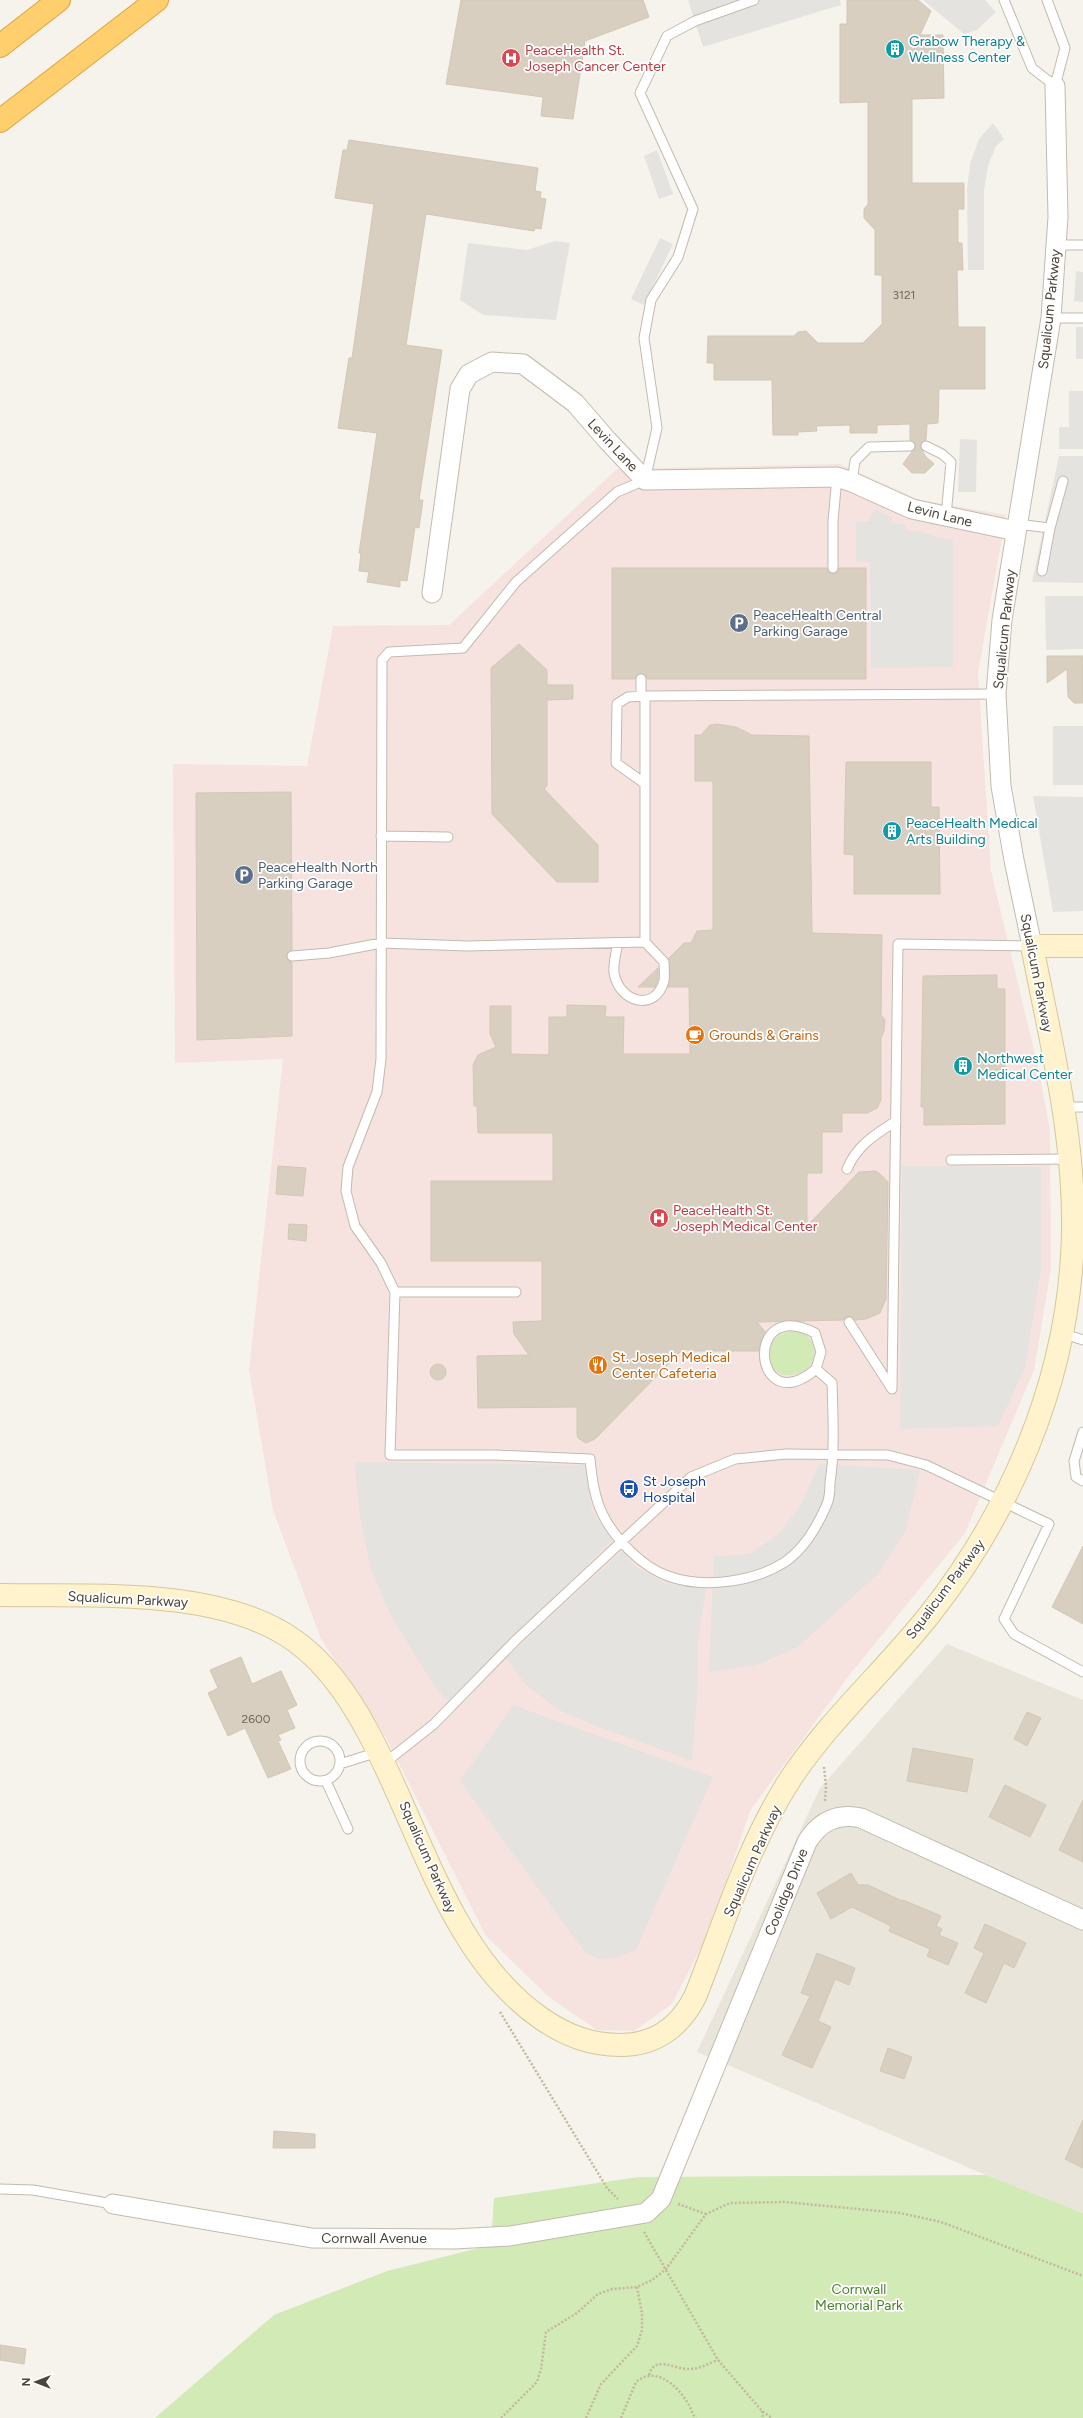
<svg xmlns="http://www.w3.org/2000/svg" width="1083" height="2418" font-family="Figtree,sans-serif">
<rect width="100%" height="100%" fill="#f6f3ec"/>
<path fill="#eae5da" d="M947 1644 1083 1700V2213L986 2175 697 2052 820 1788Z"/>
<path fill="#f6e3e0" d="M840 464 920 500 1006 515 978 673 991 871 1039 1071 1050 1131 1051 1269 1034 1370 965 1533 851 1673 750 1811 710 1930 672 2004 634 2031 597 2030 549 1997 486 1936 385 1736 321 1639 273 1510 249 1370 283 1059 175 1063 173 764 307 766 333 626 449 625 617 469Z"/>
<path fill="#d2eab5" d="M797 1330 804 1331C844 1378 755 1394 771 1347 775 1334 784 1332 797 1330Z
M986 2175 1083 2213V2418H155L274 2315 387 2271 491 2245 494 2198 639 2177Z"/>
<path fill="#e5e3e0" d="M688 0H840L841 5 703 47Z
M923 0H985L996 12 977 30 964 34Z
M993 123 1004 139 996 146 988 166 984 190V270H968L967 189 970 164 979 139Z
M657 150 673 194 659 199 644 156Z
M660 238 673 244 644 305 631 299Z
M555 241 570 243 556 320 483 315 460 300 468 243 527 250Z
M1076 271 1083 272V302L1074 301Z
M1076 327H1083V359H1076Z
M1069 391H1083V449H1059V427H1069Z
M960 439 977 440 976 492H958Z
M1059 456H1083V583L1032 582Z
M874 509 892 517 891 523 905 524 906 530 918 531 940 538 953 539V667L871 668 870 562H856V522L869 521Z
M1045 596H1083V649L1046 650Z
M1053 726H1083V785H1053Z
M1033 796 1083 797V911L1053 912Z
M902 1166 1041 1167V1270L1025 1368 998 1426 900 1429Z
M354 1462 585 1465 592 1511 612 1540 448 1702 435 1687 392 1618 371 1569 361 1524Z
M819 1464 920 1470 906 1530 879 1573 798 1647 757 1665 709 1672 714 1556 749 1554 780 1533 802 1503Z
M623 1550 634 1566 667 1584 706 1588 698 1643 697 1697 692 1761 593 1725 557 1709 526 1685 506 1658Z
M513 1705 713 1777 636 1950 615 1958 600 1959 586 1954 460 1781Z"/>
<path fill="#d8cfc1" stroke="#d3c7b4" d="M461 0H643L649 17 585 41 573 119 541 116 543 97 446 84Z
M847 0H918L931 11 920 35H943L944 98 912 99V183H964V209H958V243H962L963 270H957L958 327H985V389H939L938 423 927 424 926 440 920 446 925 456 934 464 925 473H912L903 464 916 446 915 443 910 440V424L877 425V433H850V425L816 426 817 431 798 432V435H773L772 380H714V363H707L708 336H794L798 332 806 331 818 343H863L882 324V275H875V230L864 218V209L868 204V102L840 103V24H847Z
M349 140 538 168 535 191 541 192 540 198 546 199 541 229 535 228 534 231 426 214 406 345 442 350 419 500H423L419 528 415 527 407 581 400 580V587L367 582 369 572 359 571 361 553H359L377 433 338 428 349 358H352L374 204 335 198 343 150H347Z
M612 568H827L828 571 833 574 838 571 839 568H866V679H647L641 673 638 674 635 679H612Z
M519 644 547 670V685H573V699L547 700V786L544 789 598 845V882H557L492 814 491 668Z
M1047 656H1083V703H1074L1068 697 1067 669 1047 683Z
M717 724 736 727 752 735 809 736 812 933 882 935 881 1015 885 1020 884 1031 881 1038V1100L877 1108 867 1113H842V1132H822V1173H807V1226L859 1172 876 1171 880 1174 888 1182 886 1299 880 1313 866 1319 855 1320 849 1316 843 1320 757 1322 766 1333 761 1341 759 1351H693L683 1349 595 1439 586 1443 578 1438 577 1434V1407L478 1408 477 1356 529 1355 514 1334 513 1322 542 1321V1261H431V1181H553V1133H478L477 1106H474L473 1065 478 1055 496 1047 490 1034V1006H511V1054L549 1055V1017H567V1005L606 1006 605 1017H624L623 1054H690L689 987H668L670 976 669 958 684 943H691L697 931 713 930V781H695V735H701L710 725Z
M846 762H931V807H939L940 894H854V855L844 854Z
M291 792 292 950 286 956 292 962V1036L197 1040 196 793Z
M658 968V979L655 987H638Z
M997 975V989H1005V1124L924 1125V1107H921L923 976Z
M278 1166 306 1168 303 1196 276 1194Z
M289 1224 307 1225 306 1241 288 1239Z
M430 1372a8 8 0 1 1 16 0a8 8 0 1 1-16 0Z
M1083 1546V1624L1052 1607Z
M241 1657 252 1684 281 1671 297 1705 287 1710 295 1728 278 1735 281 1740 278 1741 291 1769 268 1778 245 1728 228 1736 208 1693 218 1688 210 1670Z
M1027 1712 1041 1718 1027 1746 1014 1739Z
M913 1748 973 1759 967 1792 907 1781Z
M1005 1785 1046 1805 1030 1837 989 1817Z
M1083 1800V1862L1059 1850Z
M851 1873 858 1885H868L902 1901 903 1900 941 1916 936 1926 942 1929 939 1935 958 1943 948 1965 927 1956 930 1949 889 1931 891 1926 852 1907 831 1919 817 1893Z
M985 1924 1026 1943 1014 1968 1004 1963 986 2003 965 1993 984 1953 974 1948Z
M817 1953 855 1968 849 1985 835 1979 818 2021 831 2027 812 2068 782 2055 810 1996 801 1993Z
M888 2048 912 2057 904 2079 880 2071Z
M1083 2120V2168L1065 2159Z
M274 2131 315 2134V2148H273Z
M0 2345 26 2349 24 2364 0 2360Z"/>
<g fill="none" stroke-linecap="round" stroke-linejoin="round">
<defs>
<path id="lane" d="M754 0 695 21 667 36 640 93 693 209 678 257 651 300 644 338 657 428 645 480 617 492 516 582 463 648 389 652 382 660 381 1059 377 1092 348 1167 346 1191 355 1226 381 1263 395 1292 390 1455H495L590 1459C592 1478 594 1497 603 1515 615 1539 642 1567 668 1576 703 1589 754 1582 785 1562 804 1549 818 1525 827 1504 830 1497 830 1489 830 1483 835 1449 833 1417 832 1383L816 1369 821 1352 815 1333C742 1295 753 1423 816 1369
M1004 0 1032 68 1055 86 1065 48 1047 0
M1057 245H1083
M1051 318H1083
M926 446 942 454 951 462 946 516
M852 482 855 461 869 447 910 446
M1016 524 1050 528
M833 568V521L837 477
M1042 571 1050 528 1063 481
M641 679V696
M645 696 996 694
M381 836 448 837
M618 943C616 953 613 963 614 973 619 1002 655 1013 664 981 665 975 664 968 664 962L645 942V696L628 697 617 704 616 763 644 783
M292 956 329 953 381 943 468 946 645 942
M1064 1107H1083
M951 1160 1069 1159
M847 1169C857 1145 876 1134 896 1121
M395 1292H516
M849 1322 892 1389
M1062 1333 1083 1340
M892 1389 898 944 1032 946
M1083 1432 1074 1461 1076 1477 1083 1481
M300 1761a20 20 0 1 1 40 0a20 20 0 1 1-40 0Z
M386 1762 434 1724 516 1640 691 1477 735 1459 786 1454 888 1455 926 1465 1049 1524 1004 1619 1014 1634 1083 1672
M340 1764 378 1752
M326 1781 348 1829
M0 2189 33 2190 113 2204"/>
<path id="street" d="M432 593 460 389 469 374 492 362 523 364 575 403 607 440 645 480 837 477 852 482 912 509 1016 531
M1032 946 1014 860 1001 786 996 694 1002 620 1051 318 1058 217 1055 86
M113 2204 312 2238 454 2239 510 2236 646 2213 661 2199 807 1842C820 1821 837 1813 861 1818L1083 1920"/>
<path id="secondary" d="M0 1595C90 1597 219 1586 295 1641 326 1663 350 1698 368 1732 420 1827 449 1955 542 2019 567 2036 591 2045 621 2045 656 2045 680 2026 695 1997 724 1924 748 1844 791 1778 831 1718 886 1670 930 1614 1010 1513 1064 1386 1072 1257 1079 1152 1052 1048 1032 946H1083"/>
<path id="highway" d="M0 46 59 0
M0 121 157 0"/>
</defs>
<use href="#lane" stroke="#c2bbae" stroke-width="11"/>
<use href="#street" stroke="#c2bbae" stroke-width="21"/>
<use href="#secondary" stroke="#d6c79b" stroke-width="24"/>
<use href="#highway" stroke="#e0a43c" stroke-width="24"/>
<path stroke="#c4b79f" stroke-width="2.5" stroke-dasharray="2 2" stroke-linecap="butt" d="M824 1767 826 1786 825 1802
M500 2012 607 2188 618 2199
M678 2204 706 2214
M644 2232 718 2360 762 2411 772 2418
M649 2375C655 2354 675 2370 690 2369 700 2369 709 2363 718 2360
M762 2411 763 2418
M501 2418 537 2382 541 2369 546 2332 577 2313 598 2294 612 2289 637 2287 652 2280 666 2269 706 2214 730 2203 785 2202 900 2213 941 2222 1083 2276
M586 2418 601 2384 637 2346 642 2330V2313L637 2287
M621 2418 636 2382C655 2366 676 2384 687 2402 691 2407 691 2413 696 2418"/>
<use href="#lane" stroke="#fff" stroke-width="9"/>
<use href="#street" stroke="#fff" stroke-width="19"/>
<use href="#secondary" stroke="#fff3cd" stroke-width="22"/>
<use href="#highway" stroke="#ffcf6e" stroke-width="22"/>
</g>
<defs>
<symbol id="building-disc" viewBox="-11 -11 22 22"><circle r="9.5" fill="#0f9aa8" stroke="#fff"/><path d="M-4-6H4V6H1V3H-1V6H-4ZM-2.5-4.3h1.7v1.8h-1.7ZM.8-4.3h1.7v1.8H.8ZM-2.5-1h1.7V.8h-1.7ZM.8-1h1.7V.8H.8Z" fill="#fff"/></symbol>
<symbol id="hospital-disc" viewBox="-11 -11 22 22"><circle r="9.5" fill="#e0444e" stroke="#fff"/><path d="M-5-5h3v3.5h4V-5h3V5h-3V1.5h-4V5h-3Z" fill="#fff"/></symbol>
<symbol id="parking-disc" viewBox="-11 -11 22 22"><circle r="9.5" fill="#5c6f8a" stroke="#fff"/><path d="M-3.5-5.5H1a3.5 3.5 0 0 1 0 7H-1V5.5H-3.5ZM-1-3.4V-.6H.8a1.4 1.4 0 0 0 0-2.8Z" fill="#fff"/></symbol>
<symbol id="cafe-disc" viewBox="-11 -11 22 22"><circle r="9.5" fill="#e8710a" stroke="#fff"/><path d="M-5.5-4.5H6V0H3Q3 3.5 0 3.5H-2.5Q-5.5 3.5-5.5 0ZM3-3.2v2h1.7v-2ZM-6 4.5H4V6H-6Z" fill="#fff"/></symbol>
<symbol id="restaurant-disc" viewBox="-11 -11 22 22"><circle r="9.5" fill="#e8710a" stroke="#fff"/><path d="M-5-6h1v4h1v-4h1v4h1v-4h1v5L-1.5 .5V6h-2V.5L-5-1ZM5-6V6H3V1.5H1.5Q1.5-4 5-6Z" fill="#fff"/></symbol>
<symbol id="bus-disc" viewBox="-11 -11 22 22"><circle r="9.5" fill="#1a4fb4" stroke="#fff"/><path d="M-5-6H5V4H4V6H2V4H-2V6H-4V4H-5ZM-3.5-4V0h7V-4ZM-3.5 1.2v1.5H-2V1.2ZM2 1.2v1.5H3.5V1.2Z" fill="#fff"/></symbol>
</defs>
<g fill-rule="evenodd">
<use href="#building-disc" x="884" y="38" width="22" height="22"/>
<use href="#hospital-disc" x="500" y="47" width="22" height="22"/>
<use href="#parking-disc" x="728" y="612" width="22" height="22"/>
<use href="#building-disc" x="881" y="820" width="22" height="22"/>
<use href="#parking-disc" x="233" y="864" width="22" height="22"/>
<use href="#cafe-disc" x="684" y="1024" width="22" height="22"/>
<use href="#building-disc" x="952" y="1055" width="22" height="22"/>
<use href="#hospital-disc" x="648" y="1207" width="22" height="22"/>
<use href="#restaurant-disc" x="587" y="1354" width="22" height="22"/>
<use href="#bus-disc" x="618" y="1478" width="22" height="22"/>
</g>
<g text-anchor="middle" stroke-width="3.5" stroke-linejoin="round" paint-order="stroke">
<g font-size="12" fill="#6e675b">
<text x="904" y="299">3121</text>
<text x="256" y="1723">2600</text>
</g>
<g font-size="14" fill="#0d838f" stroke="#fff" text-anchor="start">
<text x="909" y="46">Grabow Therapy &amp;<tspan x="909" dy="16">Wellness Center</tspan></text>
<text x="906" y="828">PeaceHealth Medical<tspan x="906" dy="16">Arts Building</tspan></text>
<text x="977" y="1063">Northwest<tspan x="977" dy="16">Medical Center</tspan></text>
</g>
<g font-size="14" fill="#be3a42" stroke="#fff" text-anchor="start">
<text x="525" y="55">PeaceHealth St.<tspan x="525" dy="16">Joseph Cancer Center</tspan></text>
<text x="673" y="1215">PeaceHealth St.<tspan x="673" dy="16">Joseph Medical Center</tspan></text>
</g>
<g font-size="14" fill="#4b4439" stroke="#fff">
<text transform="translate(1049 309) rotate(-84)" y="5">Squalicum Parkway</text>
<text transform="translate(613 445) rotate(47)" y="5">Levin Lane</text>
<text transform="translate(940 514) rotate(14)" y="5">Levin Lane</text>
<text transform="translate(1004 629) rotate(-84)" y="5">Squalicum Parkway</text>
<text transform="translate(1037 973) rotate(79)" y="5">Squalicum Parkway</text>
<text transform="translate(945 1589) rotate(-53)" y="5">Squalicum Parkway</text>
<text transform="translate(128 1599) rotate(3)" y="5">Squalicum Parkway</text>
<text transform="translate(428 1857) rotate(66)" y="5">Squalicum Parkway</text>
<text transform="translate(752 1861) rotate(-66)" y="5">Squalicum Parkway</text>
<text transform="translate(786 1892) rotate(-68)" y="5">Coolidge Drive</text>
<text x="374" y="2243">Cornwall Avenue</text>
</g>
<g font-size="14" fill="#4e5e75" stroke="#fff" text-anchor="start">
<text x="753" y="620">PeaceHealth Central<tspan x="753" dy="16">Parking Garage</tspan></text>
<text x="258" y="872">PeaceHealth North<tspan x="258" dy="16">Parking Garage</tspan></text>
</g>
<g font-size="14" fill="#c56008" stroke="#fff" text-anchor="start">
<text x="709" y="1040">Grounds &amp; Grains</text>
<text x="612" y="1362">St. Joseph Medical<tspan x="612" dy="16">Center Cafeteria</tspan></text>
</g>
<g font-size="14" fill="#164399" stroke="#fff" text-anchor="start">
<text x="643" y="1486">St Joseph<tspan x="643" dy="16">Hospital</tspan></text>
</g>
<g font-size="14" fill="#4a7f2a" stroke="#fff">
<text x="859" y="2294">Cornwall<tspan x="859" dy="16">Memorial Park</tspan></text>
</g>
</g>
<g transform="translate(36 2382) rotate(270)" stroke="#ffffff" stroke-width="3" paint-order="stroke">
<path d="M0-3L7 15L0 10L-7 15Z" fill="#4b4439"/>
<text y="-6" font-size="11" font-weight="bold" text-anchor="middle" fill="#4b4439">N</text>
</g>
</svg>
